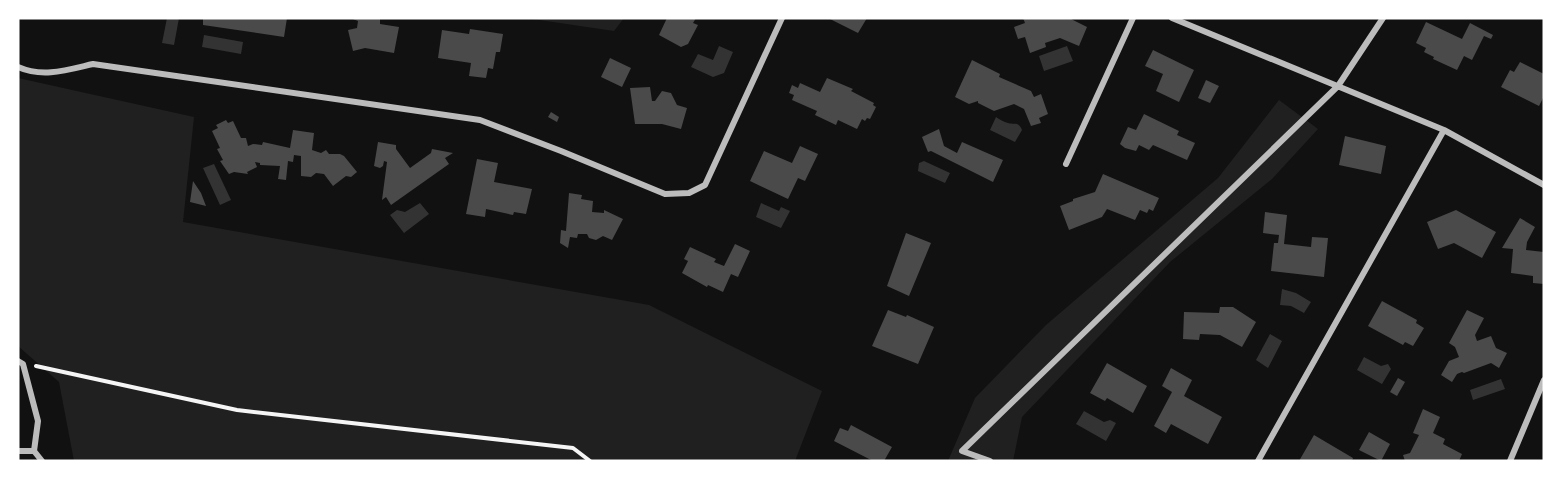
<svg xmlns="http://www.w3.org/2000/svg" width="1562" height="479" font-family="'Work Sans',sans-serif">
<rect width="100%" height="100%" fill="#111"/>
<path fill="#202020" d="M526 18H624L614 31Z
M18 78 194 117 183 222 649 305 822 391 795 461H74L59 382 18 346Z
M1279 100 1318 129 1272 179 1170 262 1022 417 1013 461H948L975 398 1046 325 1218 178Z"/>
<path fill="#333" d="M167 18H179L174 45 162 43Z
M204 35 243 42 241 54 202 47Z
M719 46 733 52 724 73 713 77 691 67 698 54 713 60Z
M1067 46 1073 61 1044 71 1039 56Z
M996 117C999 119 1004 122 1008 123 1015 125 1018 121 1022 130L1015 142 990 130Z
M924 161 950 173 945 183 918 171 919 163Z
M214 164 231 200 220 205 203 168Z
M420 203 429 214 404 233 390 215 397 210 405 212Z
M761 203 779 211 781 207 790 211 781 228 756 217Z
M1282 289 1296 293 1311 302 1304 313 1291 306 1280 305Z
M1270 334 1282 341 1268 368 1256 360Z
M1364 357 1381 366 1388 364 1391 369 1382 384 1357 370Z
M1501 379 1505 389 1473 400 1470 390Z
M1084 411 1104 422 1110 420 1116 423 1106 441 1076 424Z"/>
<path fill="#4a4a4a" d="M203 18H287L284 37 203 25Z
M350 18H380V24L399 27 394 53 365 48 353 51 348 30 357 28 358 21Z
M667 18H696L693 23 698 25 688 44 681 47 659 35Z
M828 18H867L858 33Z
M1023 18H1069L1087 27 1079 46 1060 38 1045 43 1046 47 1030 53 1025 37 1018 39 1014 27 1025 23Z
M1426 22 1462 39 1470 23 1493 35 1491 39 1484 36 1472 60 1464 56 1457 70 1433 59 1434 57 1424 52 1426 48 1416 43Z
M470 29 503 34 500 52H496L493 69 488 68 486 78 469 76 471 63 438 58 442 30 469 34Z
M1153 50 1194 70 1179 102 1156 91 1163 74 1145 66Z
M610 58 631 68 622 87 601 77Z
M972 60 1000 74 999 77 1031 91 1034 97 1041 94 1048 114 1039 118 1041 123 1031 126 1024 109 1014 104 994 111 978 103V101L969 104 955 97Z
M1520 62 1544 74V96L1539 106 1501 87 1510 70 1514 72Z
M827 78 853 89 851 91 874 103 873 105 876 107 870 119 867 118 865 121 862 119 857 129 838 120 836 125 815 115 817 111 792 100 794 95 789 93 792 85 798 88 800 83 820 92Z
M1206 80 1219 86 1210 103 1198 98Z
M650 87 652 101H655L662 91 671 93 677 105 687 108 681 129 662 124H635L630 88Z
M551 112 559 117 557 122 548 117Z
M1144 114 1179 131 1177 135 1195 143 1187 160 1153 145 1149 150 1139 145 1136 151 1125 148 1120 144 1128 127 1136 130Z
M226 120 228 123 233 121 241 138H246L248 146 253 144 262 145 263 142 290 148 293 130 314 133 312 150 321 153 326 150 329 154H340L344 156 357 172 351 177 346 176 333 186 324 174 316 173 311 177 301 176V156L294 155 293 162 288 161 286 180 278 179 280 166 260 165V163L255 162 257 167 247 172 248 174 234 172 229 174 220 161 223 160 217 149 220 148 212 131 218 128 216 125Z
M939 129 944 146 957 153 962 142 1003 160 993 182 931 151 928 152 922 137Z
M1345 136 1386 146 1381 174 1339 165Z
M378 142 396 145V149L410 168 431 153 432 149 453 153 445 158 449 164 391 205 386 197 382 200 387 162 384 161 383 166 380 168 374 166Z
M800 146 818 154 805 181 798 178 788 199 750 181 764 151 792 163Z
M477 159 498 163 494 182 532 189 526 214 514 212 513 215 486 209 485 217 466 214Z
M1103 174 1159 198 1153 211 1149 209 1147 213 1140 210 1135 220 1107 209 1102 217 1069 230 1060 206 1073 201V199L1095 192Z
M193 181 201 193 206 206 190 202Z
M569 193 582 195 581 199 593 201 592 212 604 213V210L623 219 612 240 603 236 596 240 589 238 587 234H578L577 238 570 237 568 248 560 243 561 230 566 231Z
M1456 210 1496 232 1482 258 1454 243 1438 249 1427 222Z
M1265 212 1287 215 1284 244 1311 247 1312 237 1328 238 1324 277 1271 271 1274 243H1278L1279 235 1263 233Z
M1520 218 1535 227 1527 242 1526 250 1544 252V284L1533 283V276L1511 273 1513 249 1502 248Z
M906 233 931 243 909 296 887 286Z
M735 244 750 251 738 277 731 274 723 292 708 285 707 287 682 273 688 261 684 259 690 247 716 259 714 262 724 266Z
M1382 301 1417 320 1416 323 1424 328 1413 346 1405 342 1403 345 1368 326Z
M1220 307H1233L1256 322 1242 347 1220 335 1200 334 1199 340 1183 339 1184 312 1219 313Z
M888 310 906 317 907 315 934 327 918 364 872 346Z
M1467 310 1484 318 1475 335 1477 341 1491 336 1496 348 1507 353 1499 368 1491 363 1464 373 1462 372 1457 374 1452 382 1441 375 1449 361 1459 357 1455 347 1449 343Z
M1107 363 1147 386 1133 413 1107 398 1105 401 1090 393Z
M1171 368 1192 380 1184 396 1222 417 1208 444 1171 424 1166 433 1154 426 1172 392 1162 386Z
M1398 378 1405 382 1397 396 1390 392Z
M1423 409 1440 417 1433 433 1445 439 1443 444 1462 454 1459 461H1405L1403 455 1410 453 1419 435 1413 433Z
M851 425 892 447 884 461H873L834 441 840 428 848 431Z
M1369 432 1390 444 1381 461 1359 450Z
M1314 435 1353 458 1352 461H1299Z"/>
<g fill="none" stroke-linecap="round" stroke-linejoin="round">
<path stroke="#f5f5f5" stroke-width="4" d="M36 366 237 410 573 448 590 461"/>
<path stroke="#bcbcbc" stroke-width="6" d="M1172 18 1444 130 1544 185
M18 67C43 78 67 70 93 64L480 120 561 151 665 194 689 193 705 185 782 18
M1066 164 1133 18
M18 361 23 364 38 421 34 451 42 461
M18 451H34
M990 461 962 451 1338 86 1383 18
M1258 461 1444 130
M1510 461 1544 380"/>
</g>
<rect width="1562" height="479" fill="none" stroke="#ffffff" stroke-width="39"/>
</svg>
